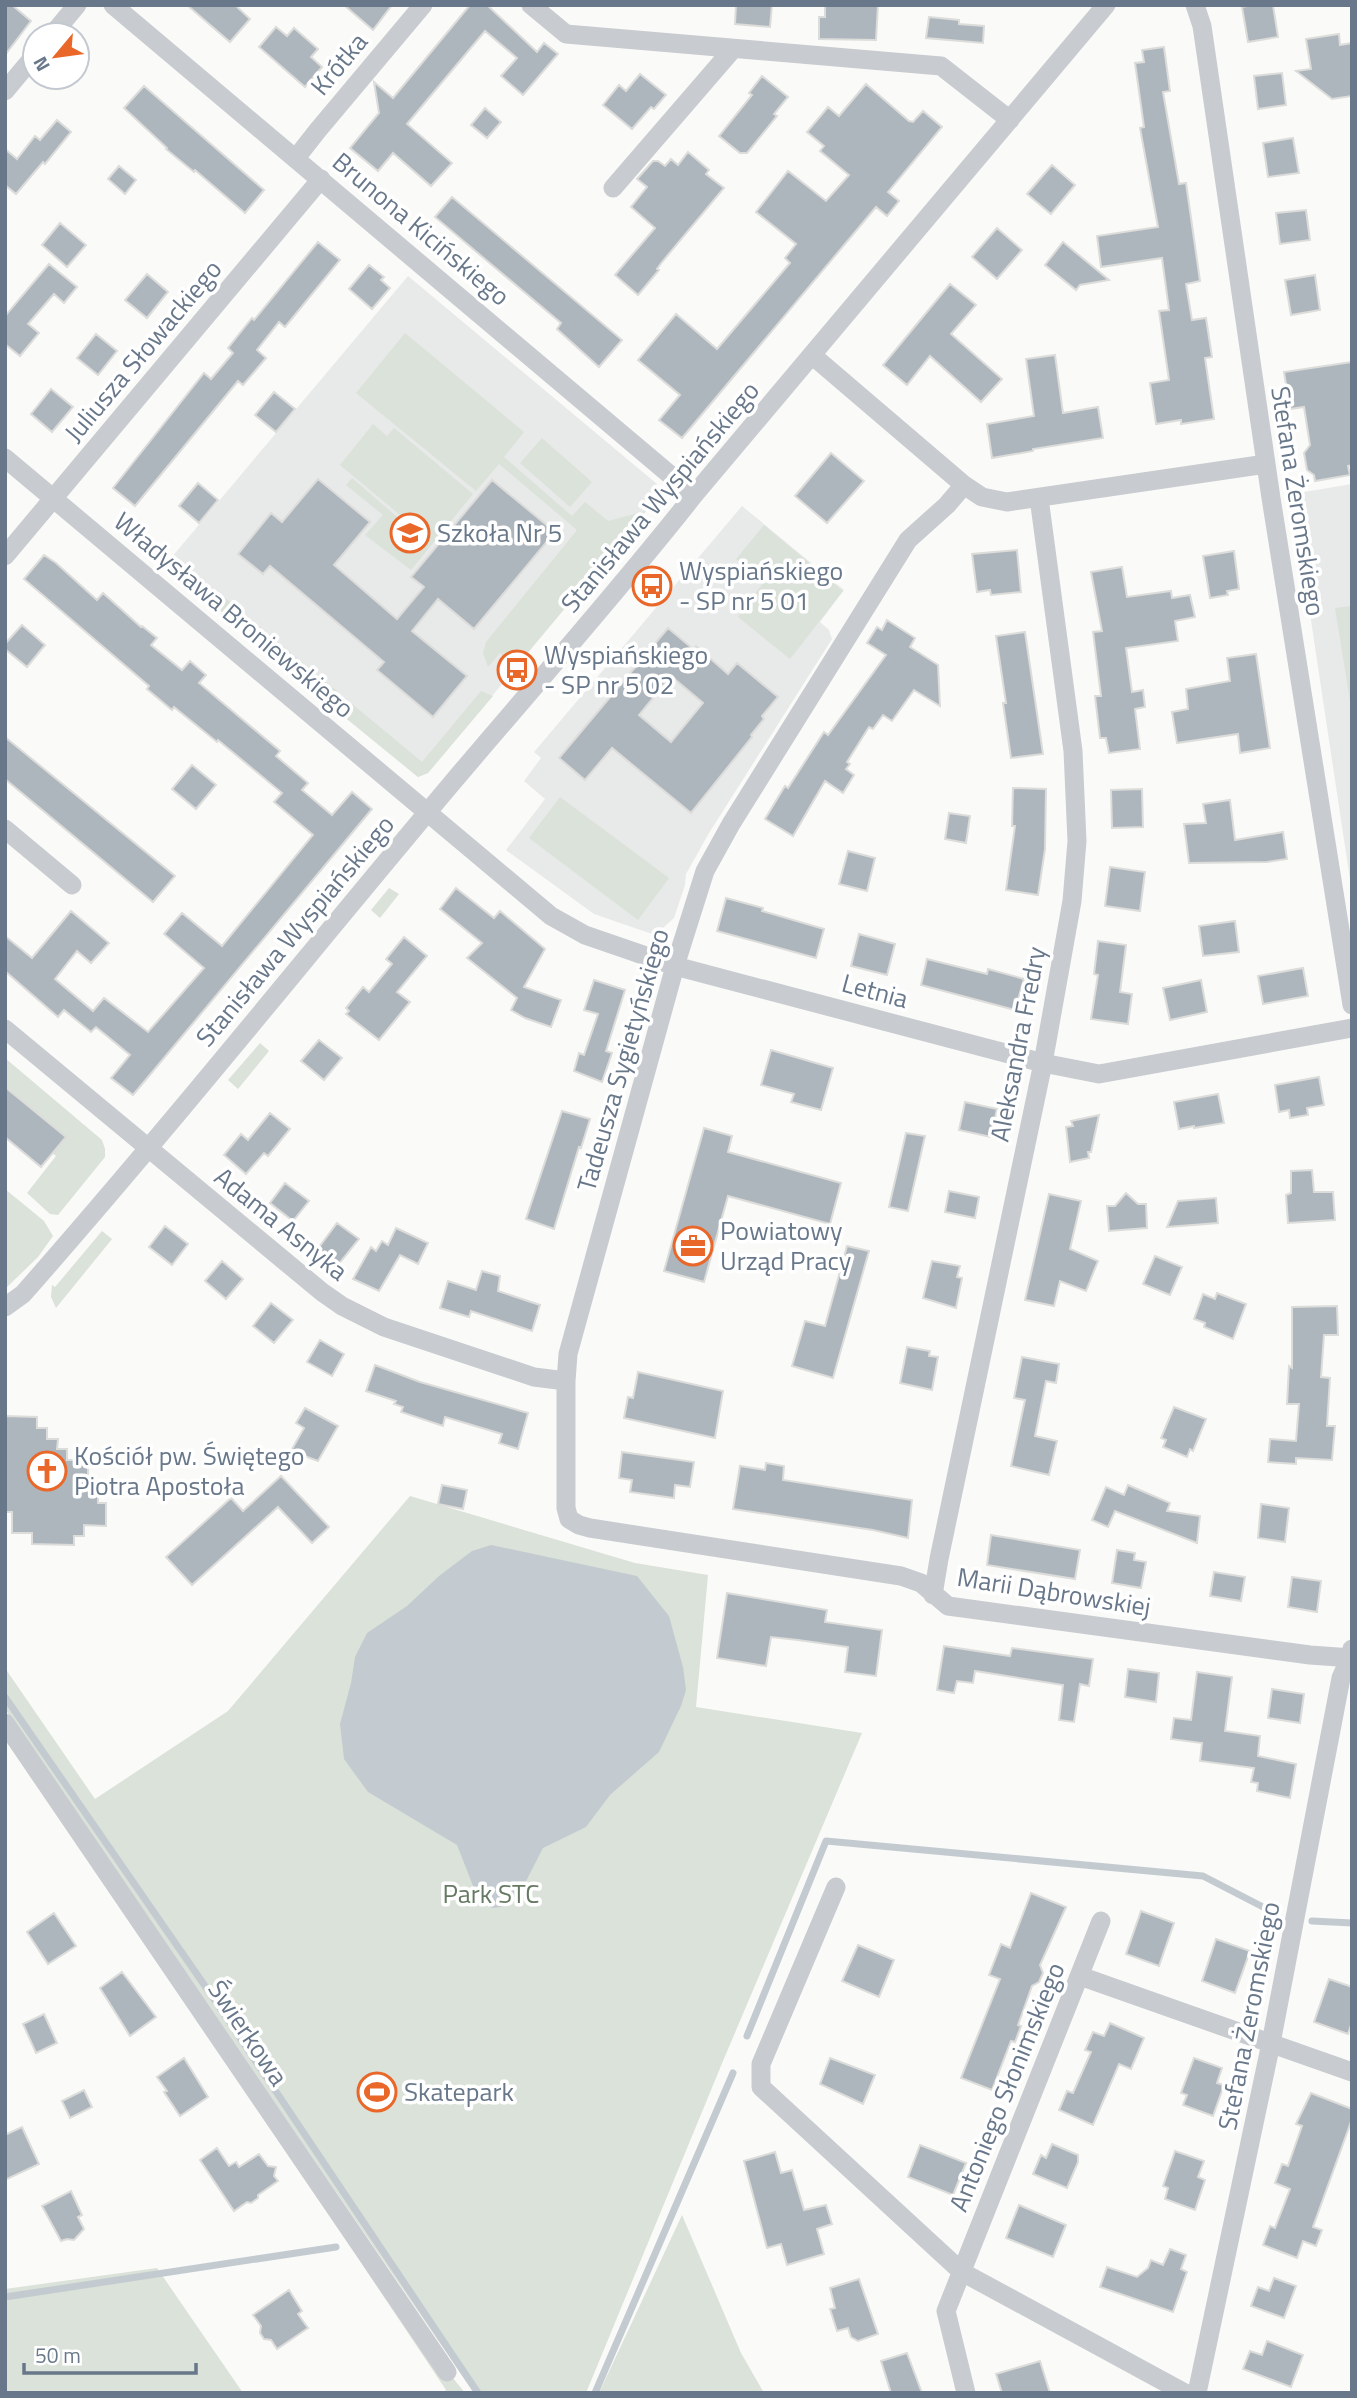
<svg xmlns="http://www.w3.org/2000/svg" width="1357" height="2398" font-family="'Titillium Web',sans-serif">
<rect width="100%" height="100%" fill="#fafaf8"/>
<path fill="#e8e9e9" d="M408 276 657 484 646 511 428 773 418 777 347 719 346 707 333 697 323 698 166 564Z
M1352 484V893L1292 494Z
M742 506 844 590 820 622 829 630 832 639 709 833 686 874 685 885 674 918 655 935 594 914 506 850 545 799 524 781 541 758 534 752Z"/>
<path fill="#dbe2d9" d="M405 333 524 432 504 457 572 516 585 502 608 521 646 511 504 681 497 676 502 671 506 674 514 665 500 653 488 667 483 653 486 642 577 530 499 464 476 491 356 393Z
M373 424 387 436 394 428 473 494 411 570 365 535 383 515 346 485 352 478 410 528 412 525 340 465Z
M542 438 592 482 570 507 520 463Z
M764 525 843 591 790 659 738 617 763 583 736 559Z
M212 587 337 691 333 697 323 698 204 597Z
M1352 606V713L1335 608Z
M481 691 493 696 428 773 418 777 347 719V708L351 703 422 762Z
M560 797 669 878 638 920 529 838Z
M389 888 399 894 380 918 371 910Z
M260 1043 269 1051 238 1089 228 1080Z
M5 1058 102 1140 105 1149V1157L58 1215 50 1214 27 1193 56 1156 52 1153 65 1137 5 1087Z
M5 1189 44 1221 53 1236 38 1257 5 1289Z
M102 1231 112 1239 56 1308 51 1297 52 1285 55 1287Z
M410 1496 635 1563 708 1575 696 1707 862 1733 723 2061 586 2393H474L5 1709V1668L95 1799 228 1711Z
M682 2215 741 2353 764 2393H599Z
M362 2264 465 2393H443L446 2390Z
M157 2268 243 2393H5V2289Z"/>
<path fill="#c3cbd1" d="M491 1545 637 1576 669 1616 683 1667 686 1690 681 1706 659 1752 610 1795 586 1827 543 1848 523 1887 509 1906 492 1908 477 1896 457 1845 368 1792 344 1759 340 1724 351 1683 355 1657 367 1633 407 1606 439 1576 472 1551Z"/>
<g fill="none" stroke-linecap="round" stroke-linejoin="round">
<path stroke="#c3cbd1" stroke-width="7" d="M5 1697 214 1999 478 2393
M1312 1921 1352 1923
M747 2036 826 1841 1203 1876 1263 1907
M5 2297 336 2247
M595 2393 733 2073"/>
</g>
<path fill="#aeb6bd" stroke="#dcdcda" stroke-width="2" fill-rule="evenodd" d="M5 5H12L31 21 5 55Z
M187 5H235L250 19 230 42Z
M344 5H392L373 30Z
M470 5H487L537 52 544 43 558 54 523 95 501 76 517 58 485 31 407 124 452 163 431 186 393 153 378 171 350 148 379 113 374 82 393 98Z
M736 5H772L770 27 735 24Z
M825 5H878L876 40 819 39V17H825Z
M1253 5H1273L1278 37 1248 42 1242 7Z
M929 17 959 20V24L984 26 983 43 926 38Z
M276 27 287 36 294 28 318 49 311 57 322 67 305 87 259 47Z
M1339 34 1340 45 1352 43V96L1332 99 1296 71 1311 69 1306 39Z
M1164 47 1170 91 1163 92 1179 184 1186 183 1200 281 1186 284 1192 320 1206 318 1212 357 1205 358 1214 419 1181 424V420L1156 424 1150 383 1169 380 1159 311 1169 310 1162 258 1101 267 1097 236 1158 227 1140 128 1144 127 1135 63 1144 62 1142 50Z
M1282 73 1286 105 1258 109 1254 76Z
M640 74 666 95 654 109 651 107 632 129 603 105 619 85 626 91Z
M762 76 788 97 774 114 777 116 747 153H740L719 136 752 95 749 93Z
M866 84 909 121 913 122 923 111 942 127 888 192 899 201 887 216 876 207 682 438 659 420 680 395 638 360 676 314 717 349 790 263 785 258 796 244 756 212 788 171 826 201 849 175 820 151 824 146 807 132 828 107 839 116Z
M144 86 264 190 245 213 195 170 194 172 166 149 167 148 124 108Z
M485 108 501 122 487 138 471 125Z
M57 120 71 132 45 164 43 162 16 194 5 185V149L17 159 35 136 40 140Z
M1293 138 1299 173 1268 177 1263 143Z
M688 152 709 170 706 174 724 188 662 262 657 269 659 270 638 295 615 275 655 228 631 207 647 187 637 179 653 161H658L665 166 671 159 678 165Z
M1052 165 1075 185 1051 214 1027 194Z
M119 166 136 180 125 194 108 179Z
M452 197 622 340 599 367 557 329 561 323 435 217Z
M1306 210 1310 240 1280 244 1276 213Z
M60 223 86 245 67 267 42 245Z
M997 228 1022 250 997 279 972 257Z
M318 242 340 260 285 327 279 322 257 350 266 358 243 385 238 381 135 506 113 488 204 373 211 379 233 353 228 348 252 318 254 320Z
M1063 242 1109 280 1080 285 1076 290 1045 265Z
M49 264 77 287 64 303 54 294 28 324 39 333 20 356 5 344V316Z
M369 265 384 277 381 280 390 288 372 309 349 289Z
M147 274 168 292 147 318 125 300Z
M1315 275 1320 310 1291 315 1285 280Z
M950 284 976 305 951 334 1002 379 981 402 930 356 907 385 883 365Z
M96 334 117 351 98 375 77 358Z
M1055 355 1063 413 1098 407 1103 438 1033 449V451L992 458 987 424 1034 416 1026 359Z
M1352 362V465L1348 466 1350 475 1315 481 1314 475 1307 470 1304 453 1310 445 1304 407 1290 409 1284 372Z
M51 389 73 407 52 432 31 414Z
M274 392 295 409 276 432 255 415Z
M831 453 864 481 827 523 795 496Z
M318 479 370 522 334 565 397 619 424 587 411 577 492 480 555 532 474 629 438 599 412 631 467 676 433 717 377 670 384 662 270 566 263 574 238 554 271 513 282 522Z
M198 483 218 500 199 523 179 506Z
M1017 550 1021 592 991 595 990 590 977 592 972 554Z
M1234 551 1239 589 1227 591 1228 595 1210 598 1203 556Z
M44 555 56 563 97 600 103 593 141 627 142 626 157 638 151 645 182 670 190 661 206 675 199 683 280 751 276 756 308 783 302 790 332 815 352 792 372 809 133 1095 111 1078 130 1055 96 1027 91 1032 64 1010 58 1017 5 971V936L32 958 71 911 109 943 91 963 77 951 55 979 93 1011 104 998 148 1032 204 968 164 934 182 913 222 946 313 835 274 802 282 793 218 740 217 742 174 707 172 710 147 689 149 686 24 579Z
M1122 567 1127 597 1171 591 1172 598 1190 595 1195 617 1175 621 1178 641 1126 648 1132 692 1143 690 1145 707 1135 709 1140 749 1109 753 1106 738H1100L1095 696H1101L1093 632 1102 631 1091 572Z
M887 620 915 638 910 647 938 665 940 706 914 690 892 721 883 715 873 729 869 727 847 762 850 764 846 769 854 775 843 793 825 781 793 836 765 819 785 786 788 788 824 732 828 735 886 655 867 643 877 627 882 630Z
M22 625 45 645 27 667 5 649V644Z
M668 628 693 649 696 646 728 674 737 663 778 697 762 716 764 719 751 735 752 737 691 813 612 748 585 780 559 758ZM671 676 703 703 671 742 639 715Z
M1025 632 1043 754 1011 758 1003 703H1006L996 636Z
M1256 654 1270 748 1240 753 1238 734 1177 743 1172 712 1188 709 1186 689 1230 681 1227 658Z
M5 737 175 876 153 902 5 779Z
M192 765 216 785 196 809 172 789Z
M1013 788 1046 789 1045 849 1038 895 1006 890 1015 826H1012Z
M1142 789 1143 827 1112 828 1111 790Z
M1230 800 1235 840 1283 832 1287 859 1267 862 1189 863 1184 824 1206 823 1203 804Z
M949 813 970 816 966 843 945 839Z
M848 851 875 858 867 891 839 884Z
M1110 867 1145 872 1140 911 1105 906Z
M456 888 494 918 500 911 545 949 524 987 561 1000 551 1027 525 1018 511 1010 517 998 467 958 482 943 440 909Z
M726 898 763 908 762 911 824 929 816 958 717 931Z
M1235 921 1239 952 1203 956 1199 926Z
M859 934 895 944 887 975 851 966Z
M404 937 427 956 397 992 410 1002 379 1040 346 1014 349 1011 346 1008 363 987 369 992 392 964 386 959Z
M1098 941 1126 945 1120 992 1132 994 1128 1024 1091 1019 1098 975 1094 974Z
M927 959 987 974 988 969 1024 979 1015 1010 921 985Z
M1303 968 1308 996 1263 1004 1258 976Z
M594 980 625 990 606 1051 612 1053 602 1082 574 1071 579 1053 584 1055 598 1014 584 1010Z
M1201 980 1207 1012 1170 1020 1163 988Z
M319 1040 342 1058 324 1080 301 1061Z
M771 1050 833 1068 821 1110 791 1102 794 1094 761 1085Z
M1319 1077 1324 1105 1307 1108 1308 1115 1290 1118 1289 1110 1279 1112 1275 1085Z
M5 1087 66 1137 41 1167 5 1137Z
M1218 1094 1224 1123 1194 1128V1126L1179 1129 1174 1102Z
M965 1102 997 1109 991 1137 959 1130Z
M562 1111 590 1119 581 1148 579 1147 554 1229 526 1219Z
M270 1113 290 1129 268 1156 264 1153 246 1174 224 1155 241 1134 248 1140Z
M1099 1115 1091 1152H1088L1089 1158 1070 1162 1066 1127 1073 1126 1071 1121Z
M704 1128 732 1136 728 1152 841 1183 830 1224 728 1196 704 1282 664 1271Z
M906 1133 925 1136 908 1211 889 1207Z
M1312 1170 1314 1192H1333L1335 1220 1288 1223 1286 1195 1291 1193V1171Z
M285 1183 309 1201 293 1221 270 1203Z
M949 1191 979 1197 975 1218 945 1212Z
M1126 1193 1138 1204H1146L1147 1228 1109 1231 1107 1206H1115Z
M1049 1194 1081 1201 1070 1249 1098 1261 1086 1291 1060 1281 1054 1306 1025 1300Z
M1216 1198 1218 1223 1167 1227 1178 1201Z
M337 1223 359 1239 338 1265 317 1250Z
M165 1226 188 1244 172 1265 149 1247Z
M396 1228 428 1243 418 1264 400 1255 379 1291 353 1279 371 1247 376 1251 382 1241 388 1245Z
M847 1246 869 1251 833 1378 792 1366 805 1321 825 1326Z
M1155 1256 1182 1267 1170 1295 1143 1284Z
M222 1261 243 1279 226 1299 205 1281Z
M932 1261 960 1266 957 1277 962 1278 956 1308 923 1298Z
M482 1271 500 1276 498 1291 540 1305 532 1331 471 1311 469 1317 440 1308 448 1281 476 1290Z
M1217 1293 1246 1304 1233 1339 1204 1327 1205 1323 1194 1319 1203 1294 1215 1299Z
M271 1303 293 1320 274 1343 253 1326Z
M1337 1306 1338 1335H1324L1321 1377 1330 1378 1327 1426H1335L1332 1460 1296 1458V1464L1268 1462 1270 1439 1296 1441 1299 1404H1287L1289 1366 1292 1368V1307Z
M320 1340 344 1354 332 1376 307 1362Z
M907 1347 930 1351 929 1356 938 1357 932 1390 900 1383Z
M1022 1357 1059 1364 1056 1383 1046 1381 1035 1436 1057 1441 1049 1475 1011 1466 1025 1400 1014 1398Z
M375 1365 420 1382 528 1413 518 1449 499 1443 502 1434 445 1417 443 1426 401 1412 403 1407 394 1404 396 1401 366 1391Z
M638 1372 723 1391 715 1438 624 1418 628 1397 633 1398Z
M1174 1407 1206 1419 1193 1451 1190 1449 1187 1457 1163 1447 1166 1440 1161 1438Z
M305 1408 338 1426 318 1461 291 1451 304 1428 296 1423Z
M5 1416 37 1417V1428H47V1439H58L57 1449H67V1460H88V1482H98V1503H106V1526L84 1525V1536H74V1545L32 1544V1533H12V1512H5Z
M622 1452 694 1462 690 1487 675 1485 674 1498 630 1492 632 1480 619 1478Z
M766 1463 784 1466 783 1480 912 1500 908 1538 873 1530 733 1509 740 1466 765 1470Z
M281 1476 329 1527 312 1543 278 1507 192 1585 166 1557 231 1498 243 1511Z
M442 1485 467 1490 463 1509 438 1504Z
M1128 1485 1170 1503 1167 1511 1200 1516 1197 1543 1115 1511 1108 1527 1092 1520 1106 1487 1124 1495Z
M1261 1504 1289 1508 1285 1542 1258 1538Z
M991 1535 1080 1550 1075 1579 987 1565Z
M1117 1550 1135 1553 1134 1560 1146 1562 1141 1588 1112 1583Z
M1214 1572 1245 1577 1241 1601 1210 1596Z
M1292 1577 1321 1581 1317 1612 1288 1607Z
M727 1593 827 1610 825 1622 882 1630 876 1676 845 1672 848 1647 798 1640 771 1637 766 1666 717 1658Z
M944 1646 1010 1656 1012 1648 1093 1659 1089 1686 1080 1684 1074 1722 1059 1720 1063 1685 975 1671 973 1683 957 1681 954 1693 937 1690Z
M1128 1669 1159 1673 1156 1702 1125 1697Z
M1197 1672 1232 1677 1225 1731 1260 1736 1258 1756 1296 1764 1290 1798 1257 1791 1258 1783 1251 1782 1254 1768 1200 1761 1202 1743 1171 1739 1174 1718 1191 1720Z
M1272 1689 1304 1694 1300 1723 1268 1718Z
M1031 1893 1066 1907 1040 1965 1043 1973 1039 1982 1032 1986 1018 2025 1021 2026 1015 2042 1011 2041 992 2090 961 2078 1000 1979 989 1975 1001 1944 1010 1948Z
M1141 1911 1174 1923 1159 1966 1126 1954Z
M54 1913 76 1946 48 1964 27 1932Z
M1216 1939 1250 1951 1235 1993 1202 1981Z
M858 1945 894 1960 879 1997 842 1981Z
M122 1972 156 2017 130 2036 100 1988Z
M1329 1979 1352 1987V2022L1348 2034 1314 2022Z
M44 2014 57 2043 36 2053 23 2024Z
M1110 2023 1144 2038 1131 2069 1119 2064 1093 2125 1059 2110 1067 2091 1073 2093 1091 2052 1085 2050 1093 2032 1104 2036Z
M184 2058 208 2097 180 2116 164 2092 167 2091 157 2077Z
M830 2058 875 2075 863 2104 820 2084Z
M1194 2058 1222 2068 1217 2083 1224 2085 1213 2116 1183 2105 1187 2095 1181 2093Z
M84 2090 92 2107 70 2118 62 2101Z
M1311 2093 1352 2109V2119L1313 2227 1322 2230 1316 2246 1303 2241 1297 2258 1263 2245 1270 2226 1275 2228 1290 2189 1275 2183 1282 2164 1288 2166 1302 2126 1296 2124Z
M22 2127 39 2164 5 2180V2135Z
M1052 2144 1078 2155V2162L1067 2188 1033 2174 1041 2155 1046 2158Z
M920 2145 966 2163 953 2195 908 2177Z
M217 2148 229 2166 236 2162 239 2167 259 2154 268 2166 276 2167 274 2176 278 2181 258 2195V2198L251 2203 247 2202 234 2211 200 2160Z
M1175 2151 1204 2161 1198 2177 1205 2180 1195 2210 1165 2199 1168 2188 1163 2186Z
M775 2152 781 2173 792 2170 804 2210 826 2205 832 2224 817 2229 824 2254 787 2265 781 2244 767 2248 744 2161Z
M71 2191 82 2215 78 2217 84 2229 74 2240 67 2239 61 2241 42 2206Z
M1019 2205 1066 2225 1053 2257 1006 2238Z
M1170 2249 1186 2255 1181 2269 1187 2272 1173 2312 1100 2287 1107 2267 1137 2277 1148 2268 1151 2260 1163 2265Z
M1274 2278 1296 2286 1284 2318 1251 2306 1258 2287 1269 2291Z
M859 2279 878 2334 858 2341 851 2337 848 2328 837 2331 830 2309 835 2308 830 2288Z
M289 2290 302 2311 298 2314 308 2328 277 2349 271 2340 264 2339 260 2333 261 2326 253 2315Z
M1267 2341 1303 2355 1291 2387 1243 2369 1250 2351 1262 2355Z
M907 2353 922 2393H891L881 2361Z
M1040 2361 1050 2393H1002L996 2374Z"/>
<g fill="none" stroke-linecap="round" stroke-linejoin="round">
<path stroke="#c8cbcf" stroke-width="19" d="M113 5 694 495
M531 5 566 34 941 66 1010 120
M1195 5 1202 26 1271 498 1352 1005
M52 35 77 5
M5 91 35 55
M296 158 318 130 423 5
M613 188 733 49
M813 356 964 485 982 497 1007 502 1266 464
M5 458 551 916 585 935 675 966 1043 1063 1099 1074 1352 1028
M964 485 947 505 908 540 731 824 705 871 675 966 568 1354 566 1381V1508L569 1519 579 1525 590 1528 901 1576 921 1583 948 1606 1310 1655 1352 1658
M5 556 321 179
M5 829 72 885
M5 1029 322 1292 342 1306 384 1327 534 1377 566 1381
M5 1307 23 1294C170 1127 309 953 452 783 533 687 617 593 694 495L1106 5
M933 1595 939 1559 1043 1063 1072 901 1077 841 1073 751 1039 498
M5 1723 447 2372
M836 1887 761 2064V2087L962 2272 1185 2393
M1080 1976 1352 2072
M966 2393 946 2311 1101 1921
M1197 2393 1271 2043 1341 1678 1350 1658 1352 1649"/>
</g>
<defs>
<symbol id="school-ring" viewBox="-11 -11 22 22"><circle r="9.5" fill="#fff" stroke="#e96729" stroke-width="1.5"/><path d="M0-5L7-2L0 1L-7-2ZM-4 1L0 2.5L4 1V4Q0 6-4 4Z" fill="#e96729"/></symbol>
<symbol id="bus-ring" viewBox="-11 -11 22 22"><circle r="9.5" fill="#fff" stroke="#e96729" stroke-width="1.5"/><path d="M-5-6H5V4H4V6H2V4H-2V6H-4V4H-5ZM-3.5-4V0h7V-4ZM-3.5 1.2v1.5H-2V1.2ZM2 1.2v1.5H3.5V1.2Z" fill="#e96729"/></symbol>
<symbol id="office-ring" viewBox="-11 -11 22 22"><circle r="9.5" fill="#fff" stroke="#e96729" stroke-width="1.5"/><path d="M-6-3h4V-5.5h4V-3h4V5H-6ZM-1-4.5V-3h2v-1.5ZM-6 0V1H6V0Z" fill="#e96729"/></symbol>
<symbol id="church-ring" viewBox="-11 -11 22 22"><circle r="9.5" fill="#fff" stroke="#e96729" stroke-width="1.5"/><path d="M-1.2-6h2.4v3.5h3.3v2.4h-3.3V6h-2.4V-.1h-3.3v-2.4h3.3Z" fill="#e96729"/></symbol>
<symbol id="stadium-ring" viewBox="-11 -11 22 22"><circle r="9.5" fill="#fff" stroke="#e96729" stroke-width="1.5"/><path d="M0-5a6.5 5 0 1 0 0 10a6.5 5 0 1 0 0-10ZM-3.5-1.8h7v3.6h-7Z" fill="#e96729"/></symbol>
</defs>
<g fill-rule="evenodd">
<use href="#school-ring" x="388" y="511" width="44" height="44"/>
<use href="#bus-ring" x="630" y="564" width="44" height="44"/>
<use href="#bus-ring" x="495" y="648" width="44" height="44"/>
<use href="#office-ring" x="671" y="1224" width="44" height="44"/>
<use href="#church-ring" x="25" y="1449" width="44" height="44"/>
<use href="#stadium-ring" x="355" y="2070" width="44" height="44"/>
</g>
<g text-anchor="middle" stroke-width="7" stroke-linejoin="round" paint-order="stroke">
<g font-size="26" fill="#68788a" stroke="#fff">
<text transform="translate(339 64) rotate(-50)" y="9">Krótka</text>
<text transform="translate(421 229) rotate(40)" y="9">Brunona Kicińskiego</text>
<text transform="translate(143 351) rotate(-50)" y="9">Juliusza Słowackiego</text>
<text transform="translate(660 497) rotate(-50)" y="9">Stanisława Wyspiańskiego</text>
<text transform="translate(1298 501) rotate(81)" y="9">Stefana Żeromskiego</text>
<text transform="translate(234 615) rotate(40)" y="9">Władysława Broniewskiego</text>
<text transform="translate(295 931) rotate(-50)" y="9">Stanisława Wyspiańskiego</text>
<text transform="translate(875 991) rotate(15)" y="9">Letnia</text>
<text transform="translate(1018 1044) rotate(-79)" y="9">Aleksandra Fredry</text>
<text transform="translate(623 1060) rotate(-74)" y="9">Tadeusza Sygietyńskiego</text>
<text transform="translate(281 1224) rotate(39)" y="9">Adama Asnyka</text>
<text transform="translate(1054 1592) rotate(9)" y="9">Marii Dąbrowskiej</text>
<text transform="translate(1249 2016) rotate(-79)" y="9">Stefana Żeromskiego</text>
<text transform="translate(248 2033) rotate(56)" y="9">Świerkowa</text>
<text transform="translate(1007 2087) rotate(-68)" y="9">Antoniego Słonimskiego</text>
</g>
<g font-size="26" fill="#68788a" stroke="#fff" text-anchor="start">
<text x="437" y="542">Szkoła Nr 5</text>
<text x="679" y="580">Wyspiańskiego<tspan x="679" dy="30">- SP nr 5 01</tspan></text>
<text x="544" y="664">Wyspiańskiego<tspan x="544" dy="30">- SP nr 5 02</tspan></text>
<text x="720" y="1240">Powiatowy<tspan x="720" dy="30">Urząd Pracy</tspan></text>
<text x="74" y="1465">Kościół pw. Świętego<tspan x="74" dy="30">Piotra Apostoła</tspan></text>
<text x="404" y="2101">Skatepark</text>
</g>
<g font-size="26" fill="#667a63" stroke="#fff">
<text x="491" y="1903">Park STC</text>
</g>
</g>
<rect width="1357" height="2398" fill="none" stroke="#68788a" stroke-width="14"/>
<g transform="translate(56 56) rotate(241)"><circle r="33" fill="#ffffff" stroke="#c3c9d0" stroke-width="2"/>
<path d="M0-5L12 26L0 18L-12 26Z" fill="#e96729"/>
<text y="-10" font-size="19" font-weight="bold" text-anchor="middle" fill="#68788a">N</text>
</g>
<path d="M24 2363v10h172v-10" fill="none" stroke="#68788a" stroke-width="3.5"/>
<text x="35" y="2363" font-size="21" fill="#68788a" stroke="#ffffff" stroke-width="5" paint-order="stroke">50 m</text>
</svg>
